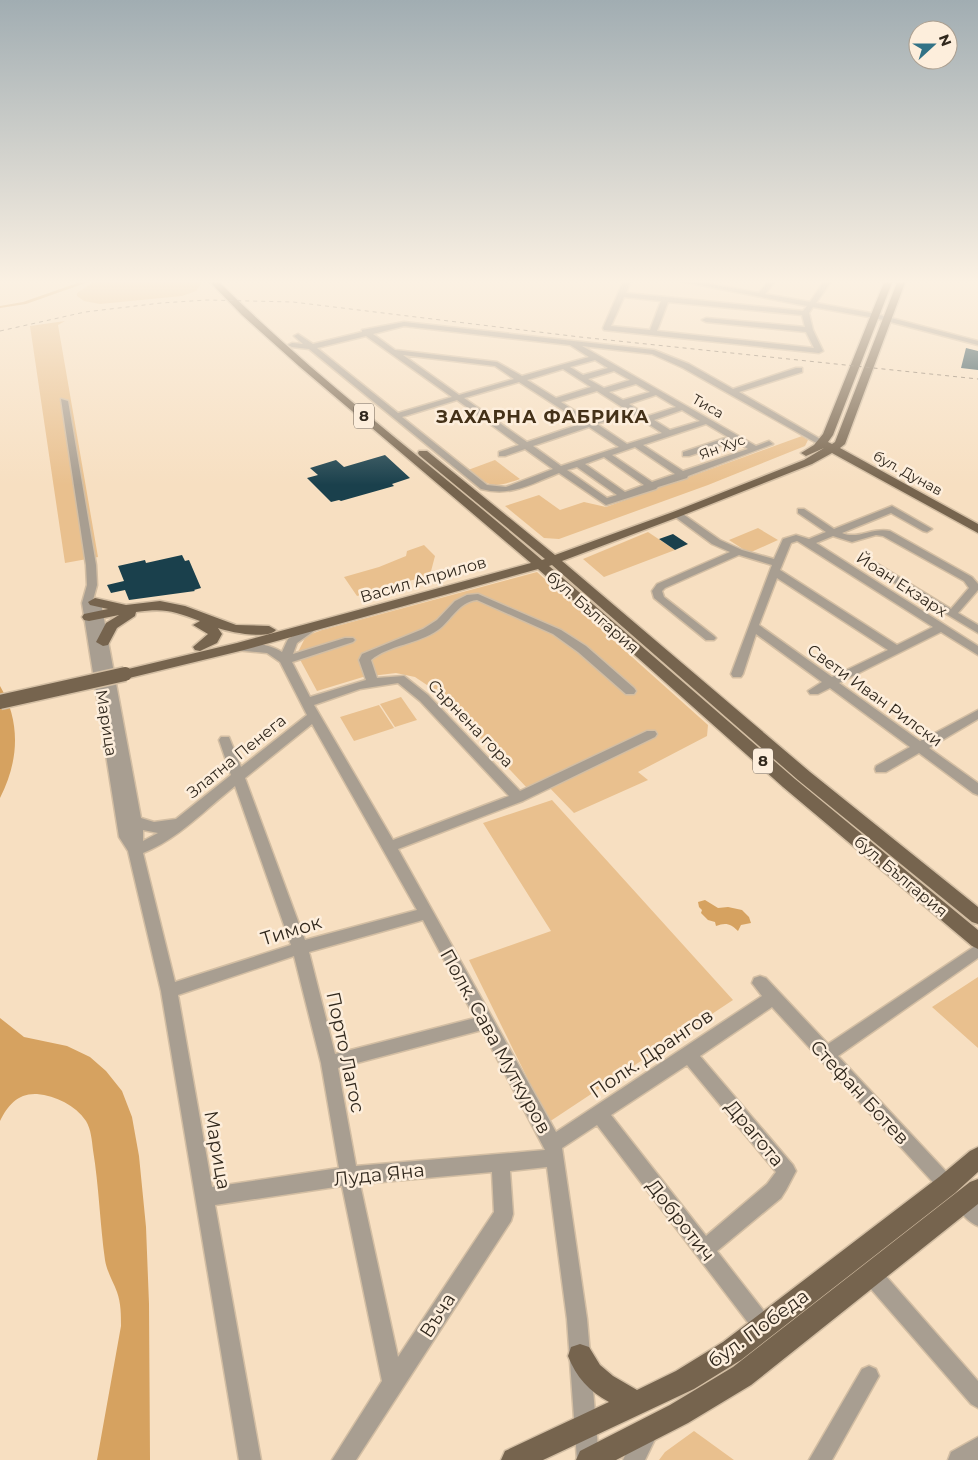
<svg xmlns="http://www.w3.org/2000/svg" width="978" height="1460" font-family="Montserrat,sans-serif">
<rect width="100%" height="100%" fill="#f7dfc1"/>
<path fill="#e9c08e" d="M111 280H200L201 284 196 291 182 296 100 304 84 301 77 296V293L92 283Z
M65 321 58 325 98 557 65 563 30 326Z
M802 436 808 440 805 446 708 485 559 539 544 538 505 506 539 495 560 510 584 502 606 507Z
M495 460 520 479C491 489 491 487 468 470Z
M758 528 778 540 749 553 729 540Z
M648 532 675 550 604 577 583 559Z
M424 545 435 556 430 575 357 596 344 577 379 567 406 556 407 551Z
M537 572 708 725 707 736 638 772 648 780 574 813 544 782 528 789 436 691 415 677 396 673 363 677 317 691 297 654 306 636 322 630Z
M401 697 417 720 395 727 380 704Z
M379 705 394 728 354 741 340 717Z
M552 800 733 1000 549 1122 469 960 551 931 483 823Z
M978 977V1048L932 1007Z
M694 1431 734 1460H659L665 1452Z"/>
<path fill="#d6a260" d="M0 686C21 722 19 761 0 798Z
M705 900 718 908 728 907 742 910 749 917 751 923 741 925 738 931C731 924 726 922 716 926L715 922 708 920 701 913 702 910 699 907 698 902Z
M0 1018 24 1037 67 1046 90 1057 106 1071 122 1091 132 1117 139 1156 146 1227 149 1304 150 1460H97L121 1326C121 1315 121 1303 117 1292 113 1281 107 1272 105 1260 100 1224 99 1187 93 1150 92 1141 91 1129 86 1121 75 1105 56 1096 37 1094 18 1093 8 1105 0 1121Z"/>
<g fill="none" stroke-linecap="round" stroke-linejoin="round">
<path fill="#d6a260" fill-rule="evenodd" d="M86 280H94L26 304 0 308V306L23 302Z"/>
</g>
<path fill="#1a404c" d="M966 348 978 351V370L961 368Z
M385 455 410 478 392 484 394 486 341 501 339 500 331 502 307 478 318 475 310 468 336 460 344 467Z
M673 534 688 544 675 550 659 539Z
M182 555 185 561 189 560 201 588 194 590 195 591 129 600 125 590 111 593 107 585 124 581 118 566 145 560 146 563Z"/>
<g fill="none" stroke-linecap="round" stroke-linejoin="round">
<defs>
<path id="minor" d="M624 280H631L626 293 803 311 807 306 674 280H690L759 293 769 280H776L765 294 810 302 825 280H832L816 303 876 314 978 341V345L875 318 813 307 809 313 813 330 823 351 819 353 604 330 603 328ZM624 297 661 301 650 330 611 326ZM668 302 802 315 805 327 706 318 702 320 706 322 806 332 814 348 657 331Z
M404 322 654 350 689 364 733 389 796 368H802V372L739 392 827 443 823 446 820 445 683 368 652 354 582 346 756 446 769 441 773 444 688 476 687 478 658 487 656 489 606 505 559 473C531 484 511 497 481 489L309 349 292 347 288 345 292 343 303 344 294 336 298 334 313 344 362 332V330ZM404 326 570 345 589 357 522 376 497 362 395 350 373 334ZM366 336 452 397 398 413 317 348ZM403 355 495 366 514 379 459 395ZM595 360 608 368 583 375 570 367ZM563 369 591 387 556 398 527 380ZM614 371 630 380 604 388 588 379ZM519 382 583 423 527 442 464 398ZM636 384 650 392 623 400 609 392ZM597 391 625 409 591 421 561 402ZM656 395 676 407 648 416 629 404ZM457 400 519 445 499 452V456H505L525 449 553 469 506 487 487 485 402 417ZM682 410 700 421 670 430 654 420ZM631 413 662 433 627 444 597 424ZM706 424 728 437 683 452V456H689L735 441 748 449 683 471 643 445ZM589 427 619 447 561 466 533 446ZM635 447 675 474 652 482 612 455ZM604 457 644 485 625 492 585 464ZM577 467 617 495 607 498 567 470Z
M61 399 68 401 96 565 97 585 93 600 100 601 101 603 141 818 154 822 176 819 231 775 219 740 221 737H229L241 767 307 715 280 662 267 653 235 650 233 647 235 644C250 641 270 644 282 652L288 639 312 625 318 628 297 643 293 654 345 638H353L355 640 353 642 292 662 310 697 366 680 359 660 362 654 423 629 437 620 455 601 467 595 478 594 561 630 586 646 634 688 636 691 634 694H626L578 652 553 634 477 600C458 602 451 621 438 630 418 644 389 645 371 660L377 678 404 676 428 695 520 791 647 731H655L657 734 655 737 523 801 398 849 556 1132 762 996 752 983 754 978 760 976 766 978 828 1044 978 944V958L838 1056 953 1179 956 1185 953 1191 947 1194 941 1191 772 1007 700 1056 793 1165 796 1171 786 1190 781 1198 717 1251 770 1319 773 1326 770 1333 763 1336 756 1333 597 1125 562 1148 587 1319 599 1460H577L567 1319 547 1167 510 1171 513 1214 511 1221 356 1460H332L382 1381 342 1186 215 1205 261 1460H239L161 991 128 851 119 837 82 603 87 585 86 565ZM398 683 420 701 509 796 393 840 314 705 360 689ZM312 724 417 910 305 940 245 778ZM235 786 291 945 175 982 143 853C177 840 206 809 235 786ZM143 830 158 833 143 841ZM423 920 475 1018 335 1054 309 952ZM294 956 321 1063 339 1168 212 1187 178 995ZM482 1030 545 1150 356 1166 338 1068ZM687 1065 776 1172 767 1184 706 1236 611 1115ZM492 1172 494 1212 398 1357 360 1184Z
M892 506 932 529 927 532 923 531 891 513 842 533C858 540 872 527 890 531L972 577 978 584V590L958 613 978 625V633L868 567 867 565 868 563H876L951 609 969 588 964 581 883 536 876 535 852 542 833 536 816 543 978 646V655L941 632 839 683 920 741 978 710V719L929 748 978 783V795L973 793 919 753 886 772H876L875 769 876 766 910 747 830 688 818 694H810L808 691 822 682 756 634 743 674 741 677H733L731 674 772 565 739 555 665 588 662 591 664 597 714 636 716 638 714 640H706L654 598 652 591 657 584 730 552 712 544 674 516V512H680L720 540 742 550 774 559 783 539 796 535 809 539 826 532 798 513V509H804L834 529ZM797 541 799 542 933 627 897 645 780 570 791 543ZM777 578 888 650 832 677 759 625Z
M964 1193 971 1195 978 1203V1226C968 1222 959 1212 955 1202L957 1195Z
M871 1264 878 1267 978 1381V1408L971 1404 864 1281 861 1274 864 1267Z
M869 1366 876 1369 879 1376 832 1460H809L862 1369Z
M647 1422 655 1425 658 1433 645 1460H623L639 1425Z
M978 1437V1460H948L951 1452Z"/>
<path id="major" d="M208 280H217C318 381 434 466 542 560L545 559 419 455 418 453 419 451H427L555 555 673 512 804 460 824 448 806 456 801 453 814 445 823 434 885 280H893L833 435 828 442 832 444 835 442 898 280H906L845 444 840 448 978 524V533L832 453 812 464 681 516 562 561 810 772 978 907V924L972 922 798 780 552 565 549 566 795 779 978 930V949L972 946 783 787 538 569 244 650 125 679 120 677 118 674 120 671 237 643 531 563 299 366 242 315Z
M95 598 126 605 160 601 185 606 236 625 269 626 276 630C268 640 229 632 218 628L222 634 217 643 200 651 195 650 193 647 208 634 193 625 200 621C173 611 165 608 136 612L135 616 117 628 108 645 103 646 96 642 106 623 119 615 89 621 84 620 82 617 84 614 108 609 90 605 88 602Z
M978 1147V1172L955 1193 741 1360 694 1389 543 1460H501L505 1451 609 1402C589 1391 576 1377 568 1356L571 1347 580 1344 589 1347 600 1365 613 1376 637 1390 676 1371 723 1342 939 1177 970 1151Z
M978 1179V1204L751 1385 688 1423 616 1460H576L580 1451 670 1405 733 1367 970 1182Z"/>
</defs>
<use href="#minor" stroke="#d3bea3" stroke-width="3"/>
<use href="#major" stroke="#d3bea3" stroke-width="3"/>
<use href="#minor" fill="#a89e91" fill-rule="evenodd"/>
<use href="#major" fill="#76644e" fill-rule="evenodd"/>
<path stroke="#837361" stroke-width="1" stroke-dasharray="4 4" stroke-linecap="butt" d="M0 331 85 312 161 303 207 300 293 302 580 337 978 379"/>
<defs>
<path id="major-bridge" d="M0 702 125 674"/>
</defs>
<use href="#major-bridge" stroke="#d3bea3" stroke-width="17" stroke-linecap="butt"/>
<use href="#major-bridge" stroke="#76644e" stroke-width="14"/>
</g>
<linearGradient id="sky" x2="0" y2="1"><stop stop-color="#a1adb2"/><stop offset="0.58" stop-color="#fbf1e3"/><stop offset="1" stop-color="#fbf1e3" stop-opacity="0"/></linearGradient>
<rect width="978" height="485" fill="url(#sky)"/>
<g text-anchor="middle" stroke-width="5" stroke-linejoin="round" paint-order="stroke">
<g font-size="14" fill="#31281d" stroke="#fdeedc">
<text transform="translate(708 406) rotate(30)" y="5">Тиса</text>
<text transform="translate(722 447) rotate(-20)" y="5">Ян Хус</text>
<text transform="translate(908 473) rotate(29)" y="5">бул. Дунав</text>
</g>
<g fill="#fdeedc" stroke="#6e6356" stroke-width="1">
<rect x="354" y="403.5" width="20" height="25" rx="4"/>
<rect x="753" y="748.5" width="20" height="25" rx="4"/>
</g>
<g font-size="15" font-weight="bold" fill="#31281d">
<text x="364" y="421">8</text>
<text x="763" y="766">8</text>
</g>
<g font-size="16" fill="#31281d" stroke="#fdeedc">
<text transform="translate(423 579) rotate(-16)" y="6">Васил Априлов</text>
<text transform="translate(902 584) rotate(33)" y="6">Йоан Екзарх</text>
<text transform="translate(593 612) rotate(41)" y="6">бул. България</text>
<text transform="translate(875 695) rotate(36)" y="6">Свети Иван Рилски</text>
<text transform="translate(107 723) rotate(81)" y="6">Марица</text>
<text transform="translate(471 723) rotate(46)" y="6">Сърнена гора</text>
<text transform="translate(236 756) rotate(-39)" y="6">Златна Пенега</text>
<text transform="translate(901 876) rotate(40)" y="6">бул. България</text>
</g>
<g font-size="18" font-weight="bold" letter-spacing="1" fill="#443118" stroke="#fdeedc">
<text x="543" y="423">ЗАХАРНА ФАБРИКА</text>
</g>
<g font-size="19" fill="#31281d" stroke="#fdeedc">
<text transform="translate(291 930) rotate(-17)" y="7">Тимок</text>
<text transform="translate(496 1041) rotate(61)" y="7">Полк. Сава Муткуров</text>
<text transform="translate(346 1052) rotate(78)" y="7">Порто Лагос</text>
<text transform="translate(651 1053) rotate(-34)" y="7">Полк. Дрангов</text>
<text transform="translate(860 1092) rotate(47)" y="7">Стефан Ботев</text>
<text transform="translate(755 1133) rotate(50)" y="7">Драгота</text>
<text transform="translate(218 1150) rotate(80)" y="7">Марица</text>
<text transform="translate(379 1174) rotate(-6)" y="7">Луда Яна</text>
<text transform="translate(681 1220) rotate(52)" y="7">Добротич</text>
<text transform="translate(437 1315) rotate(-57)" y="7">Въча</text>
<text transform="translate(758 1328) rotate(-36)" y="7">бул. Победа</text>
</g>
</g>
<g transform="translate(933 45) rotate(69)"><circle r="24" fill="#fdeedc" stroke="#ab9f90"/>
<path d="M0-4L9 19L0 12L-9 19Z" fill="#327286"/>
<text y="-8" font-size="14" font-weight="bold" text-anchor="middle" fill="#31281d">N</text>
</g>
</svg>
